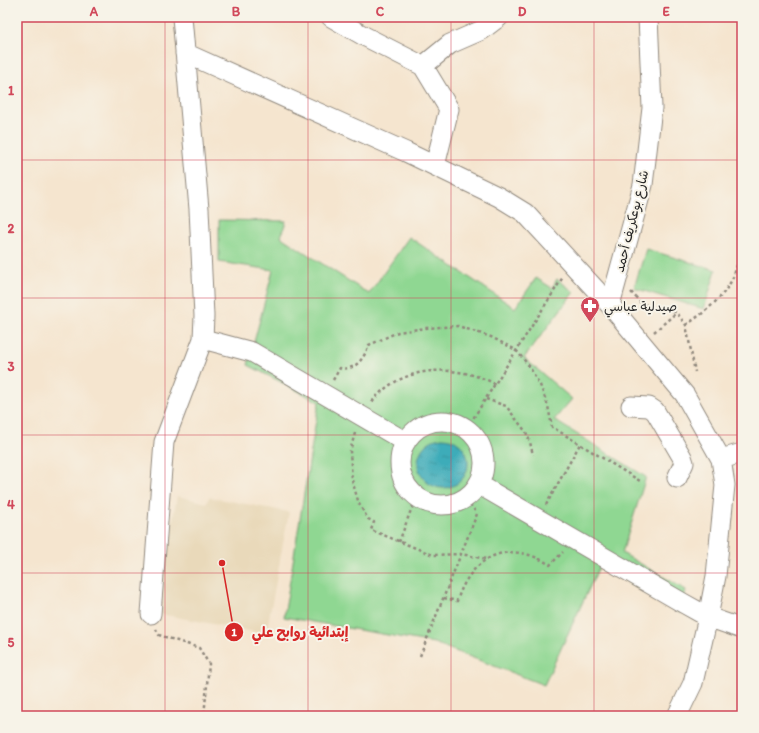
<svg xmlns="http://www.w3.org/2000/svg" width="759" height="733" font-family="Itim,'Playpen Sans Arabic',sans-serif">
<defs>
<pattern id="water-ripples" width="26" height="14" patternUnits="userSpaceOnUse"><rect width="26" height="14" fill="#3cacb9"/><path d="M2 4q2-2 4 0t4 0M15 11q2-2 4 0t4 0" fill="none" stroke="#338c97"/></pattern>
</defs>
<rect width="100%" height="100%" fill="#f7f3e8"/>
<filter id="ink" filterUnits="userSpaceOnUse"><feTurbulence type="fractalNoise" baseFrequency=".025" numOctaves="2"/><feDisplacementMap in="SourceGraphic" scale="8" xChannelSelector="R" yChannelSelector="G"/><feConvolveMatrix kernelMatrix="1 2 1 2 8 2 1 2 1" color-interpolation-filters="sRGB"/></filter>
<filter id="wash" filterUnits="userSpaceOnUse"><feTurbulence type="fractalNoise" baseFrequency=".012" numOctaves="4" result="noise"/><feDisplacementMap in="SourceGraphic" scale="16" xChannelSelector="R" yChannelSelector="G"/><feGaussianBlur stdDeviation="0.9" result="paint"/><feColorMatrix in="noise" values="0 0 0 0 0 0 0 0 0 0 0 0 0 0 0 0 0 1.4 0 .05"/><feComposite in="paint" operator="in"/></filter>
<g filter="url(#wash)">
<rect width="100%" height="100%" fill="#f5e5cf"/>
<path fill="#e9d9ba" d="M177 496 207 503 209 497 289 512 266 634 155 613Z"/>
<path fill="#8fd792" stroke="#5d815e" d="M219 220 286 221 281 237 369 294 409 237 515 308 536 278 552 288 557 279 574 292 524 358 572 399 554 420 646 477 622 553 686 590 680 613 600 565 544 685 434 643 284 617 319 402 248 365 273 270 219 262Z
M646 249 716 270 704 309 634 288Z"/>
<path fill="url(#water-ripples)" stroke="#346c72" d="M418 463a25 25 0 1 1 50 0a25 25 0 1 1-50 0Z"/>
</g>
<g filter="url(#ink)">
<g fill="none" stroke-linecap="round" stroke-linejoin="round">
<defs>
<path id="minor" d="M331 17 364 36 423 66 449 109 435 166
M185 53 406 152 499 197 525 213 610 305 685 395 721 459 725 485 716 576 708 617 693 683 677 716
M423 66 450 44 482 30 499 17
M610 305 643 185 652 108 648 17
M203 339 252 352 406 442
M631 406 649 407 655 411 682 457 684 463 677 478
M400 463a42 42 0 1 1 84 0a42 42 0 1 1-84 0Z
M721 459 742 453
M478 484 683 603 708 617 742 629
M151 614 164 442 203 339 204 316 199 209 182 17"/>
</defs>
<use href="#minor" stroke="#90887d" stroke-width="21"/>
<path stroke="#90887d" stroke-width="2.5" stroke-dasharray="3 3" stroke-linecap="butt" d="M631 292 642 304 676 312 686 325 695 372
M686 325C705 312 725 297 734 275 737 266 739 257 742 248
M654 332 676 313
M333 380 340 368C356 371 364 358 369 345L398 332 426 328 458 326 491 337 516 350 529 366 540 385 548 406 552 427 640 481
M486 399 506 406 526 432 530 442 533 455
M372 402C400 365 456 363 495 384
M467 428 563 277
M355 433 350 451 352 480 359 504 368 519 374 522 371 530 433 555 461 554 486 559
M546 505 580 444
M399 542 411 510 418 497
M444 598 457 601C471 556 509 538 550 565L563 552
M156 629 159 635 199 648 209 664 204 716
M420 656 477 514 466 498"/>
<use href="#minor" stroke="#fff" stroke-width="19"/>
</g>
</g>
<path fill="none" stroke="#d1495b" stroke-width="1" stroke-opacity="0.55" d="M165 17V716M308 17V716M451 17V716M594 17V716M17 160H742M17 298H742M17 435H742M17 573H742"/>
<defs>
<symbol id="pharmacy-pin" viewBox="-11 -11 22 30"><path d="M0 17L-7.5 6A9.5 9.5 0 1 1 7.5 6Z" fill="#d1495b" stroke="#f7f3e8"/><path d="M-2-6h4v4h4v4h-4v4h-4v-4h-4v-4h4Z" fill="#fff"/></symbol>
</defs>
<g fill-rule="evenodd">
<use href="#pharmacy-pin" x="579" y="295" width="22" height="30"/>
</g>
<g text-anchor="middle" stroke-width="4" stroke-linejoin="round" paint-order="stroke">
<g font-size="13" fill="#2b2b2b" stroke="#f7f3e8">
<text transform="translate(631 221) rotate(-76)" y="5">شارع بوعكريف أحمد</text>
</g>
<g font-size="13" fill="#2b2b2b" stroke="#f7f3e8" text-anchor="start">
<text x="604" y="311">صيدلية عباسي</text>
</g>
</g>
<path fill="none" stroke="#d62828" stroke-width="1.5" d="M222 563L234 632"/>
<g fill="#d62828" stroke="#f7f3e8" stroke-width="1.5">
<circle cx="222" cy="563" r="4"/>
<circle cx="234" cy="632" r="10"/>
</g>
<g font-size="12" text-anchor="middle" font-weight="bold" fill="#fff">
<text x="234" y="636">1</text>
</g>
<g font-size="14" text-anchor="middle" font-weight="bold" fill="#d62828" stroke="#f7f3e8" stroke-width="4" stroke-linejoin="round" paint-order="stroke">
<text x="300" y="637">إبتدائية روابح علي</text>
</g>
<rect width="759" height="733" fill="none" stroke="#f7f3e8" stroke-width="44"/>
<rect x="22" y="22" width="715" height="689" fill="none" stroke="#d1495b" stroke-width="1.5"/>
<g font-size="13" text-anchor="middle" font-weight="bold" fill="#d1495b">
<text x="94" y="16">A</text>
<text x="236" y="16">B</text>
<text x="380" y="16">C</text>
<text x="522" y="16">D</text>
<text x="666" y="16">E</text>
<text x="11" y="95">1</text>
<text x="11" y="233">2</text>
<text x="11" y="371">3</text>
<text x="11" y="509">4</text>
<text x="11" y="647">5</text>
</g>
</svg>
